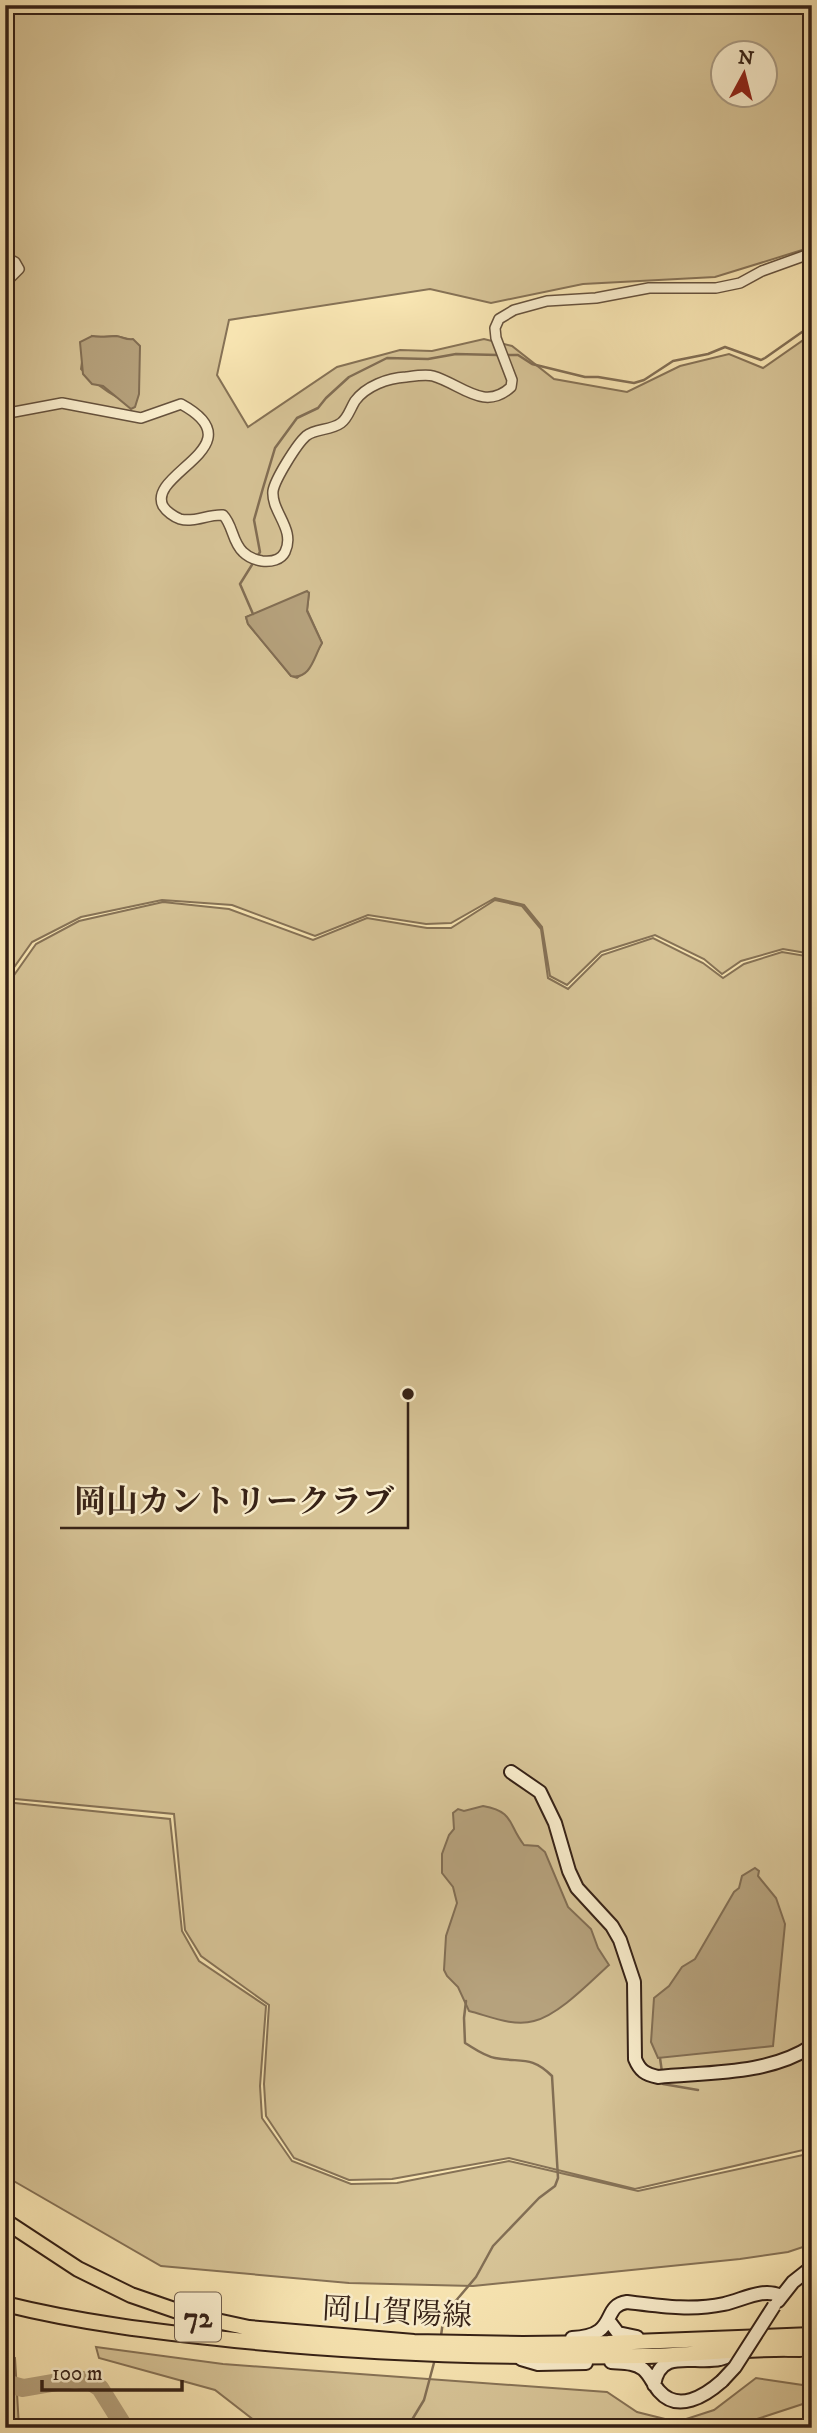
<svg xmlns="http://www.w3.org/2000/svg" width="817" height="2433" font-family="'IM FELL DW Pica','Noto Serif JP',serif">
<rect width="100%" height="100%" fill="#f8e5b2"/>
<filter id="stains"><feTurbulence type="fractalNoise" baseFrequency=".00286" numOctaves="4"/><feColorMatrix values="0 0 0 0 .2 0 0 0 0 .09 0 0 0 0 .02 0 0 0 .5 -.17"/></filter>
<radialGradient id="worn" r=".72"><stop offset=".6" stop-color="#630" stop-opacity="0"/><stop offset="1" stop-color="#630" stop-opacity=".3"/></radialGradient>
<path fill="#d7c497" stroke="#867256" stroke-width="2" fill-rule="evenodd" d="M5 5H812V247L715 277 583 284 491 303 430 289 229 320 217 375 248 427 337 367 400 350 432 351 484 339 512 346 554 379 627 392 680 366 729 354 763 368 812 334V954L783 949 741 961 722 974 704 959 655 935 601 952 567 985 550 976 542 927 524 905 495 898 451 923 426 924 368 915 315 936 232 905 162 900 81 917 32 942 5 980ZM722 52H764V94H722ZM92 336C100 338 108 336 116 336 123 337 126 340 133 340L117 397C103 390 92 380 81 369L83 355ZM309 593 307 610 322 643C312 659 313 666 297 678L291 676 248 624 246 617Z
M495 900 522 906 541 929 548 978 568 989 602 955 653 938 703 963 723 978 744 964 782 952 812 957V2148L635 2189 509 2158 392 2179 349 2180 294 2158 266 2116 264 2084 269 2005 201 1956 185 1930 174 1814 5 1798V988L36 944 79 921 163 902 229 909 313 940 367 918 427 928H451Z
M5 1802 170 1819 182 1931 199 1961 266 2006 260 2086 262 2118 292 2161 351 2184 397 2183 509 2161 638 2191 812 2153V2244L788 2252 740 2259 473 2286 349 2283 161 2266 5 2176Z
M96 2347 223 2364 607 2392 637 2412 677 2422 714 2410 756 2378 809 2386 812 2401 754 2420 743 2428H574L566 2423 558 2428H264L215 2390 99 2358Z
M5 2354 15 2358 19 2428H5Z"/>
<path fill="#b6a27d" stroke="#826e54" stroke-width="2" d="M92 336C101 338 108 336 116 336 123 337 126 340 133 339L140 346 139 394 135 407 131 409 103 386 92 384 83 374 80 342Z
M307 591 309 593 307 611 322 643C314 656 311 680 291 676L248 624 246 617Z
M483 1806C515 1812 507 1823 524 1845L538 1846 545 1852 568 1907 591 1929 598 1948 609 1965C590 1982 559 2015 534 2021 513 2027 489 2016 469 2011L458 1987 447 1976 444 1970 446 1936 457 1903 453 1887 442 1873V1854L449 1835 454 1829 453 1813 458 1809 464 1811Z
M755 1868 759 1871 758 1876 776 1898 785 1924 773 2046 658 2058 651 2042 654 1998 669 1986 682 1967 695 1959 734 1892 739 1888 742 1876Z"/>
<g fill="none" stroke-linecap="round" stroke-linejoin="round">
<path stroke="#826e54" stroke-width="2.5" d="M505 355H518L532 364 585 377H598L634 383 644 380 673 361 708 354 725 347 761 360 765 358 812 325
M253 614 240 584 260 552 254 520 263 488 275 448 297 418 318 408 326 398 349 377 387 358 428 359 456 354 498 355
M660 2058 662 2072
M663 2083V2084L698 2090
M441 2336 443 2321 454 2303 476 2277 493 2246 539 2198 555 2186 558 2178 552 2076C531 2055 521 2063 495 2058 484 2056 475 2049 465 2043L464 2018 466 2001
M407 2428 424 2400 435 2359"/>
<path stroke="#b6a27d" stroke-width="18" d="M5 2383 23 2388 75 2379 89 2381 100 2388 125 2428"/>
<defs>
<path id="street" d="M5 257 15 262 19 269 5 283
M5 411 14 412 62 403 141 418 181 404C258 446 146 473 163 506 166 511 174 517 180 519 194 523 208 514 223 515 233 525 232 542 243 552 248 557 256 560 262 561 271 562 281 560 285 552 296 529 271 512 273 491 275 479 297 444 306 436 316 428 330 431 341 423 348 418 350 409 355 401 366 386 388 378 406 377 414 376 426 374 433 376 461 384 484 412 511 387L512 380 496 338 495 328 499 319 514 310 547 301 596 298 649 288H716L740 283 762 271 812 253
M178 2428 183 2424 201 2426"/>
<path id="secondary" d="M511 1772 540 1792 555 1823 569 1871 577 1888 612 1926 620 1940 634 1982 635 2059C640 2071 645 2074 658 2077 709 2072 768 2075 812 2046
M778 2301 793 2282 812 2267
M609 2321 618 2333 637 2337
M572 2338C620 2336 600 2306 627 2302 660 2306 691 2311 724 2304 743 2300 763 2287 781 2296
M521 2359 538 2364 586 2363
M611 2362C622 2363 634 2362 643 2369 650 2375 653 2384 659 2391 678 2413 705 2396 722 2381
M654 2385C660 2347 694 2365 720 2359 725 2358 731 2355 736 2353"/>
<path id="primary" d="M5 2221 78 2269 131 2295 189 2315 249 2328 414 2342 523 2344 608 2343 812 2335
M5 2304C81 2323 158 2332 235 2340 372 2354 509 2358 647 2356 698 2355 749 2347 800 2349"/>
<path id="highway" d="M788 2348 812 2347"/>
</defs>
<use href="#street" stroke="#66523d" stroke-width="12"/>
<use href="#secondary" stroke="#352116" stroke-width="16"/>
<use href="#primary" stroke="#352116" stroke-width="18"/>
<use href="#highway" stroke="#352116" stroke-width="19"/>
<use href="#street" stroke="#faeecd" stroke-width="9"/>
<use href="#secondary" stroke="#faeecd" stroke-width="12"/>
<use href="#primary" stroke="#f8e5b2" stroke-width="14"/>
<use href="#highway" stroke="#f8e5b2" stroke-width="16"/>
<defs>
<path id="secondary-bridge" d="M722 2381 735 2367 774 2306"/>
</defs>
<use href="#secondary-bridge" stroke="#352116" stroke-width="16" stroke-linecap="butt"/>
<use href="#secondary-bridge" stroke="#faeecd" stroke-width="12"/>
</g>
<g text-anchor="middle" stroke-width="5" stroke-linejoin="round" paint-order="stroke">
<rect fill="#faeecd" stroke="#705e4d" stroke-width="2" x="175" y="2292.5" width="46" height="49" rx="5"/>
<g font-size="28" font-weight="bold" fill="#352116">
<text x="198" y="2327">72</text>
</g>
<g font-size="30" fill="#352116" stroke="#faeecd">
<text transform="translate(397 2312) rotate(3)" y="10">岡山賀陽線</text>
</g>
</g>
<path fill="none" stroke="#352116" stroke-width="2.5" d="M408 1394L408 1528H60"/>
<circle fill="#352116" stroke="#faeecd" stroke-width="2.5" cx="408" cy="1394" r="7"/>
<g font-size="32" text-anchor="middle" font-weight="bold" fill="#352116" stroke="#faeecd" stroke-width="5" stroke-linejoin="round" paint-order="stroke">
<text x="234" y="1512">岡山カントリークラブ</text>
</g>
<rect width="817" height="2433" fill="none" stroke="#f8e5b2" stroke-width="28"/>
<rect x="7" y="7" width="803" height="2419" fill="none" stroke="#352116" stroke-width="3.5"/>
<rect x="14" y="14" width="789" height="2405" fill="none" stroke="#352116" stroke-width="2"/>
<g transform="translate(744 74) rotate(7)"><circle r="33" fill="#faeecd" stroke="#ab9c84" stroke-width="2"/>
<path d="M0-5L12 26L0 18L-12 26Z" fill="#8f2418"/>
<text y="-10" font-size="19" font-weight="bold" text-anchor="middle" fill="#352116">N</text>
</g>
<path d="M42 2380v10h140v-10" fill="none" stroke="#352116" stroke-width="3.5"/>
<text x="52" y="2380" font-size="21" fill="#352116" stroke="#faeecd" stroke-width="5" paint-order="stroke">100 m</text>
<rect width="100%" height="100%" filter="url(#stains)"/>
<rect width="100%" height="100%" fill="url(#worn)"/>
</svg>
